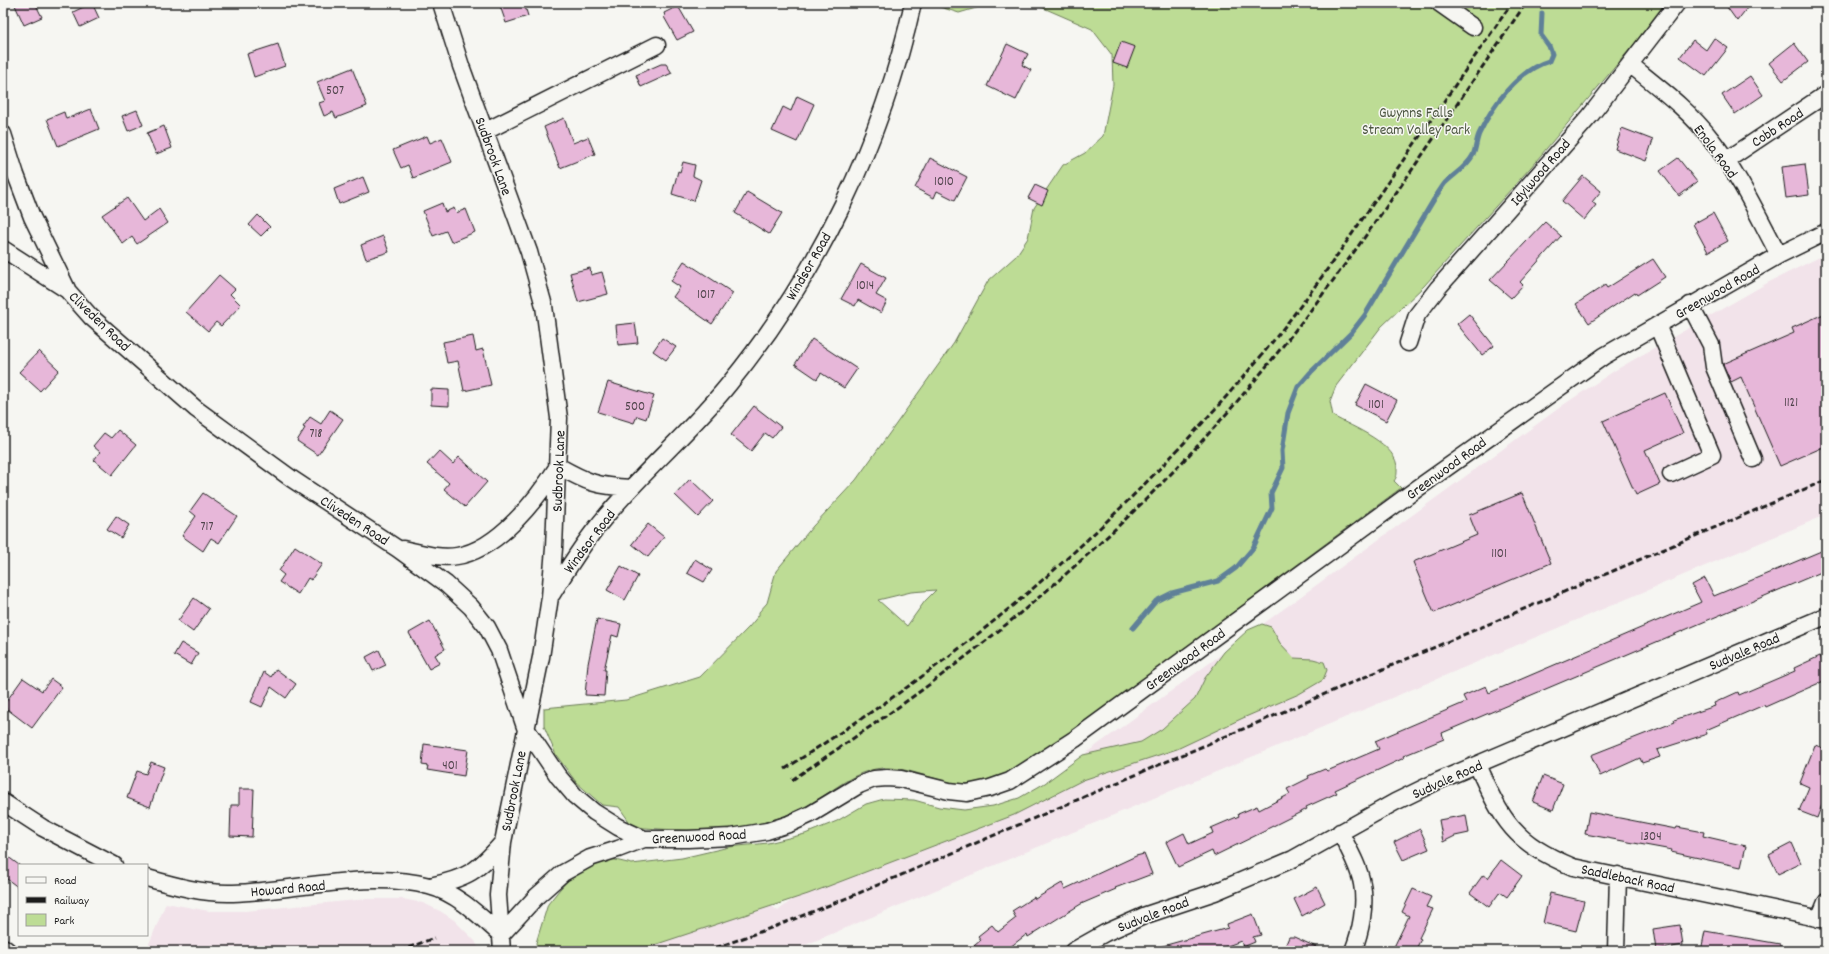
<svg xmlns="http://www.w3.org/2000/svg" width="1829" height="954" font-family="Dekko,sans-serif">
<rect width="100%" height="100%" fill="#f6f6f2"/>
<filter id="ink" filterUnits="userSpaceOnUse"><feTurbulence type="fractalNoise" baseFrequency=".025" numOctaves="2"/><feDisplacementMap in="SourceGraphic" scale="8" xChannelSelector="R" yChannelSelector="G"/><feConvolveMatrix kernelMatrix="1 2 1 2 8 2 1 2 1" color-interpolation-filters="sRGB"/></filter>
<g filter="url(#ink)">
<path fill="#f2e3ea" d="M1826 254V515L791 951H579L758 895 778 911 914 800 939 807 964 810 993 806 1019 798 1045 783 1566 403 1614 371 1769 282Z
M367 899H403L423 903 440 911 454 920 475 941 480 951H146L166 903 209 911H245Z"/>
<path fill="#bddc95" stroke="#6c7c58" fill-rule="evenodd" d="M933 3H1012H993L959 13 934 5Z
M1032 3H1665L1635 43 1531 167 1424 286 1381 327 1336 386 1330 401 1333 416C1352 427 1399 444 1397 470 1397 474 1397 477 1394 481L1401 488 1071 732C1042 752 1002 784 966 784 935 784 902 761 871 770 847 776 827 796 805 807 750 835 692 832 633 827L619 807 602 805 576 782 556 755 544 726V708L626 700 700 677 749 627 759 615V612L767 603 776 571 813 526 856 480 954 343 988 281 1016 256 1028 238 1034 208 1063 165 1085 153 1103 136 1113 85 1112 55 1092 29ZM936 590 925 601 907 626 878 600 911 592Z
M1262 624 1271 627 1280 643 1294 658 1313 659 1324 662 1327 670 1323 680 1299 694 1243 718 1177 749 1083 780 1014 815 808 894 636 951H538L536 943 548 904 560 889 575 873 611 859 632 864 682 858 729 847 768 843 805 834 837 821 866 804 884 799 914 800 939 807 964 810 993 806 1019 798 1045 783 1083 755 1141 742 1162 729 1195 699 1205 678 1224 652 1248 630Z"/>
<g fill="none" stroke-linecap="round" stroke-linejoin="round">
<path stroke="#5f8098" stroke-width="5" d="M1133 628 1156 601 1172 593 1218 581 1236 568 1253 548 1272 508 1271 493 1283 468 1282 451 1288 413 1298 387 1311 372 1351 333 1365 315 1433 201C1437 195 1441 188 1445 183 1454 174 1467 167 1473 155 1476 149 1476 141 1479 134 1492 106 1518 70 1549 61L1552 54 1549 46 1541 35 1542 13"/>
</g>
<path fill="#e7b7d9" stroke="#1c1c1c" d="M14 3H35L42 17 24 25Z
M92 3 99 18 80 27 73 12Z
M499 3H524L528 16 506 23Z
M1724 3H1751L1737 21Z
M678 6 693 32 677 40 664 17 665 16 664 13Z
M1714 38 1728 48 1706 76 1680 57 1693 40 1706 50Z
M1121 42 1135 47 1127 68 1113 63Z
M1794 43 1808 62 1783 81 1769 63Z
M278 44 285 66 254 77 247 54Z
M1007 44 1028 54 1022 65 1031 70 1016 100 987 86Z
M661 64H666L672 73 641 87 636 75Z
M352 68 367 106 336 118 333 112 324 116 319 103 325 101 317 82Z
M1750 76 1763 95 1735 114 1722 95Z
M797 96 814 104 797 142 772 131 783 107 791 111Z
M91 109 99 129 58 146 47 119 64 112 66 119Z
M137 110 143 125 128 131 122 116Z
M564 118 573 143 588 137 595 154 560 168 544 127Z
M164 126 172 148 156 154 147 133Z
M1622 128 1653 140 1646 161 1615 149Z
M427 136 430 143 442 138 452 162 413 178 408 165 401 168 393 150Z
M930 158 967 177 955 200 937 191 934 198 915 188Z
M1678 158 1697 182 1679 196 1660 171Z
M683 162 695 165 693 176 701 180 694 201 672 194 678 171 680 172Z
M1805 164 1809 195 1786 198 1782 167Z
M1583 176 1601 191 1592 202 1596 205 1584 220 1562 201Z
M363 177 369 192 339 204 334 189Z
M1035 185 1048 191 1042 205 1028 198Z
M747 192 782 213 769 234 735 213Z
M127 198 143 221 159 209 168 223 137 244 132 237 123 244 102 215Z
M442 203 445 212 454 208 456 213 466 209 475 232 451 242 446 231 433 236 423 211Z
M1713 213 1728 241 1708 252 1693 224Z
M258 215 270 227 261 236 249 225Z
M1545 222 1561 236 1520 282 1523 285 1511 298 1490 280Z
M383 236 389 252 366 259 361 245Z
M1653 259 1665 277 1637 295 1635 292 1589 323 1576 304 1605 285 1607 288Z
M684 261 733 293 712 324 673 297 680 287 671 281Z
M861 264 886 278 876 295 887 301 881 313 858 300 855 306 841 299Z
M590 268 591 275 602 272 608 294 578 302 570 273Z
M219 275 235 289 230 294 241 305 221 326 216 322 208 331 186 312Z
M1826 313V446L1780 466 1741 377 1731 382 1723 364 1794 333 1792 328Z
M1469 314 1494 346 1482 355 1457 324Z
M635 323 638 343 618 345 616 325Z
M473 336 476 351 483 349 491 385 464 391 458 361 447 363 443 342Z
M662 338 676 347 666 360 653 351Z
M812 339 857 369 844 388 821 373 817 379 795 364Z
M39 351 59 370 40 391 19 372Z
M608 382 654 396 646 419 637 416 634 423 598 412Z
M1366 384 1397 400 1386 421 1355 405Z
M431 389 449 390V406L431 405Z
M1665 393 1683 433 1645 450 1660 484 1636 495 1603 421Z
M754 406 781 427 772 438 765 433 751 451 731 435Z
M330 410 343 419 318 455 297 441 305 428 303 427 310 417 321 424Z
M118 430 136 445 112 475 94 460 100 452 93 446 104 433 111 438Z
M439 451 453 464 459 457 487 482 465 507 444 489 449 483 427 464Z
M690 479 713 501 698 517 675 495Z
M203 493 237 516 219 543 211 538 203 551 182 536 196 516 190 511Z
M1522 493 1551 563 1434 613 1413 562 1477 535 1469 515Z
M116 516 129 525 121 538 107 529Z
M648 524 664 537 648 557 632 544Z
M295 546 322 564 311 580 308 578 298 594 279 582 284 575 279 571Z
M1826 549V570L1442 733 1444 739 1403 756 1404 758 1335 790 1337 793 1306 807 1307 809 1267 829V830L1214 856 1212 851 1178 867 1166 842 1184 833 1189 844 1213 833 1211 828 1239 816 1238 814 1257 806 1259 810 1290 794 1287 789 1309 778 1308 776 1325 769 1327 771 1379 749 1375 741 1466 702 1463 696 1486 686 1489 693 1699 603 1701 602 1692 585 1705 578 1714 596Z
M695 559 712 570 704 582 687 573Z
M621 566 638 576 625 600 607 590Z
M194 598 209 609 193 632 178 621Z
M597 619 621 624 618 637 612 635 604 670H606L604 696 585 695 588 664Z
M430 621 445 649 435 655 440 663 429 669 409 633Z
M181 643 198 653 191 665 174 655Z
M379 650 386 665 373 671 366 657Z
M1820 656 1826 669V680L1765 707 1764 705 1706 730 1707 734 1657 750 1660 757 1642 763 1640 758 1600 776 1591 755 1675 722 1674 720 1715 706 1714 703 1738 692 1739 695 1795 671 1794 668Z
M276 669 296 684 286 698 271 687 262 707 251 702 264 672 271 677Z
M23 678 42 691 51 679 62 687 32 728 3 706Z
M424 744 468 750 464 776 427 770 428 766 422 765Z
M1815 745 1826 749V794L1817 818 1799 811 1809 787 1800 783Z
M151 762 164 767 150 807 127 798 137 771 146 774Z
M1543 776 1563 784 1553 810 1533 802Z
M239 789H254L252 837 230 836 231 805H239Z
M1589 812 1676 829 1677 827 1704 832 1703 836 1746 846 1741 867 1671 852 1672 850 1585 834Z
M1466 815 1469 833 1455 836 1443 842 1439 820Z
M1420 829 1429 849 1403 860 1394 842Z
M1792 843 1801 863 1778 874 1769 855Z
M3 853 19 865V888L3 876Z
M1144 854 1152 874 1115 888 1116 889 1081 904 1028 937 1027 934 1005 951H968L981 940 978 936 992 925 998 932 1016 918 1012 911 1034 897 1035 899 1062 883 1065 889 1136 856Z
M1501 860 1522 876 1507 897 1500 892 1489 907 1470 893 1483 875 1488 878Z
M1317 887 1325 903 1302 916 1294 899Z
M1413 889 1431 897 1426 907 1433 909 1419 938 1421 939 1415 951H1392L1409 916 1402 912Z
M1550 893 1584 901 1576 931 1543 923Z
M1253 914 1261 935 1253 937 1255 942 1243 947 1241 941 1214 951H1159V947L1228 928 1227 924Z
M1680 925 1683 945 1656 950 1653 929Z
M1705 931 1780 944V951H1701Z
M1289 937H1294L1325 951H1283Z"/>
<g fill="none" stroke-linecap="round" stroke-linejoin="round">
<defs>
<path id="minor" d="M441 3 461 66 529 252 544 306 559 418 554 548 550 597 541 657 503 842 498 895 502 951
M1439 3 1473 27
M1631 65C1659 88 1689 110 1711 139 1739 174 1758 216 1779 255
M486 131 657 45
M3 134 16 175 32 217 67 289
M1727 160 1826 94
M3 249 67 290 91 317 196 409 292 479 398 549 446 584 471 607 487 627 499 650 525 727 558 776 575 796 594 812 618 827 644 839
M1690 305 1711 345 1714 367 1753 459
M1657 325 1712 455 1671 474
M1408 343 1417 315 1438 288 1590 116 1677 3
M403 549C421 553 439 559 457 556 498 550 538 498 558 466 588 483 597 486 631 488
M552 594C566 571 580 548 597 527 637 476 688 435 729 384 817 277 883 139 913 3
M1477 765C1503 822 1513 842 1573 867L1826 920
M3 802 43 828 114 865
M1340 832C1348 848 1359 866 1362 884 1366 905 1361 931 1353 951
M147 878C175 886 204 894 233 893 294 891 370 870 429 886 457 893 480 916 501 935
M430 886C468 878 478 871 503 842
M1819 919 1826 902
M501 935 537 896 563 873 590 858 618 849 644 839H688L731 837 767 831 789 824 811 814 859 785 874 779 887 778 901 779 949 791 967 793 990 788 1010 781 1075 739 1418 488 1604 356 1779 255 1826 232
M3 947 8 951
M1073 951 1105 933 1146 915 1215 892 1293 859 1395 802 1438 781 1826 616
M1616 951 1618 875"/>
</defs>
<use href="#minor" stroke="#1c1c1c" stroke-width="19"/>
<use href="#minor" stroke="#f6f6f2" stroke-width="16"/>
<path stroke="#1c1c1c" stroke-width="3" stroke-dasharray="6 3" stroke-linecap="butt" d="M785 769C838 734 890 701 940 663 1054 578 1158 477 1250 369 1298 313 1339 253 1381 192 1425 129 1468 66 1512 3
M792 780C844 744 897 710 947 671 1062 584 1169 485 1261 373 1357 256 1440 128 1526 3
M400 951 434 938
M707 951 779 925 852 896 1826 480"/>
</g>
</g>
<g text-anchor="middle" stroke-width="3" stroke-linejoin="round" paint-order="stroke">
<g font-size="13" fill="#4f434b">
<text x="335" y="94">507</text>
<text x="944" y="185">1010</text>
<text x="865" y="289">1014</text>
<text x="706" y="298">1017</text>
<text x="1791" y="406">1121</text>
<text x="1376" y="408">1101</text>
<text x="635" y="410">500</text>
<text x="316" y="437">718</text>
<text x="207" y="530">717</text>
<text x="1499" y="557">1101</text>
<text x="450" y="769">401</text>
<text x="1651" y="840">1304</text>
</g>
<g font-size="15" fill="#4c5640" stroke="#f6f6f2">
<text x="1416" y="117">Gwynns Falls<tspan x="1416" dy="17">Stream Valley Park</tspan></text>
</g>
<g font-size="15" fill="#1c1c1c" stroke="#f6f6f2">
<text transform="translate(1777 127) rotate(-33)" y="5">Cobb Road</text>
<text transform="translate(1716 151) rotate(54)" y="5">Enola Road</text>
<text transform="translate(494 156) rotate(70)" y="5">Sudbrook Lane</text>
<text transform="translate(1540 172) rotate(-49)" y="5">Idylwood Road</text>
<text transform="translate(808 266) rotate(-60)" y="5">Windsor Road</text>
<text transform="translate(1717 291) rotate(-30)" y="5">Greenwood Road</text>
<text transform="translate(100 321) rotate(44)" y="5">Cliveden Road</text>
<text transform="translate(1446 468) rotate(-36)" y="5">Greenwood Road</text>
<text transform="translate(558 471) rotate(-88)" y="5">Sudbrook Lane</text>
<text transform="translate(355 520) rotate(33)" y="5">Cliveden Road</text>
<text transform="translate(589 541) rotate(-53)" y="5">Windsor Road</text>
<text transform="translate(1744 651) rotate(-23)" y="5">Sudvale Road</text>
<text transform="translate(1185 659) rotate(-36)" y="5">Greenwood Road</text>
<text transform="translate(1447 779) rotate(-24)" y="5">Sudvale Road</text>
<text transform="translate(513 791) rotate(-79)" y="5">Sudbrook Lane</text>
<text transform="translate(699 836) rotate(-3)" y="5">Greenwood Road</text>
<text transform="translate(1628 878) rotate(12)" y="5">Saddleback Road</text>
<text transform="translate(288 888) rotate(-5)" y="5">Howard Road</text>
<text transform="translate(1153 914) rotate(-21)" y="5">Sudvale Road</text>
</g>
</g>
<rect width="1829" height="954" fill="none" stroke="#f6f6f2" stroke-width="16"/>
<rect x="8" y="8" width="1813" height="938" fill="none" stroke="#1c1c1c" stroke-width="1.5" filter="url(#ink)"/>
<rect x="18" y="864" width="130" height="72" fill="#f6f6f2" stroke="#9f9f9c"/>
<rect x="26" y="877" width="20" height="6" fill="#f6f6f2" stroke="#9f9f9c"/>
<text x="54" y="884" font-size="12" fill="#1c1c1c">Road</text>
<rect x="26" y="897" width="20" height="6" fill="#1c1c1c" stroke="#9f9f9c"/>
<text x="54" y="904" font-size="12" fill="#1c1c1c">Railway</text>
<rect x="26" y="914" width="20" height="12" fill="#bddc95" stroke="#9f9f9c"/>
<text x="54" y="924" font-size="12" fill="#1c1c1c">Park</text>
</svg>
